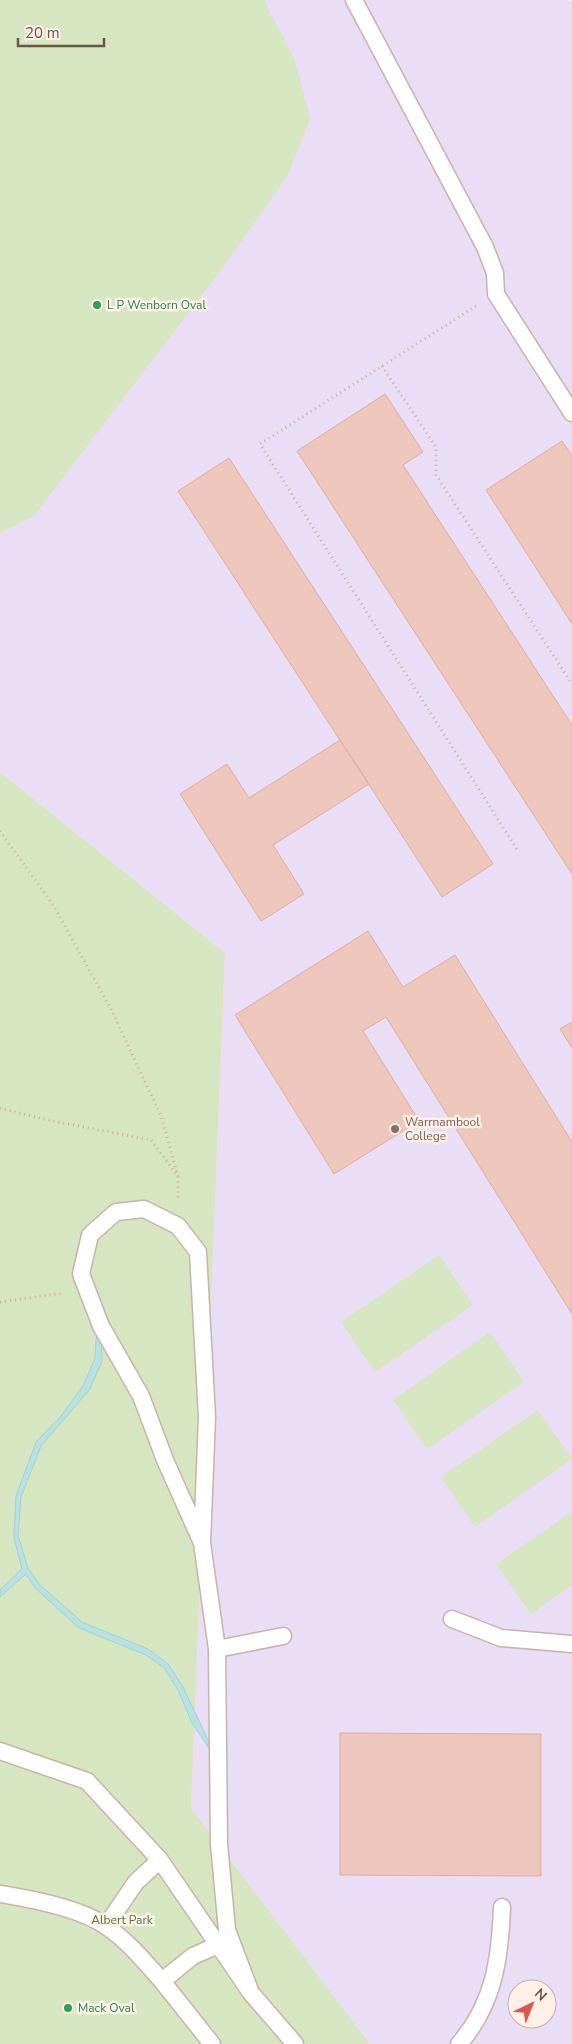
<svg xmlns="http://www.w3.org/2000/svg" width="572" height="2044" font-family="'Nunito Sans',sans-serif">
<rect width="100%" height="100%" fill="#faede1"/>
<path fill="#eadef6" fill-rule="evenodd" d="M0 0H567L572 2V2044H370L191 1808 225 953 0 772ZM517 1989H547V2019H517Z"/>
<path fill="#d6e6c1" d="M0 0H264L295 60 310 119 288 175 227 262 34 516 0 533Z
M0 772 225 953 191 1808 370 2044H0Z
M439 1255 473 1305 375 1372 341 1322Z
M490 1332 524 1382 427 1449 393 1400Z
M538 1410 572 1459 475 1527 441 1477Z
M572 1512V1585L531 1614 496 1564Z"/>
<path fill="#b8e2e1" stroke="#9fd2d3" d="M101 1326 102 1361 90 1389 41 1446 21 1497 18 1536 28 1568 39 1584 82 1622 148 1649 168 1664 183 1687 219 1763 192 1723 178 1690 164 1668 146 1655 79 1628 35 1588 26 1574 0 1597V1590L22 1569 14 1538 16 1496 36 1442 61 1416 84 1384 95 1358 96 1339Z"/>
<path fill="#edc7bb" stroke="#dfac9d" d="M385 394 423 452 403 465 572 725V874L297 451Z
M562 441 572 456V624L486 490Z
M229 458 493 864 442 897 178 491Z
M340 740 369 784 273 845 304 894 261 921 180 794 227 764 249 798Z
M368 931 403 987 455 955 572 1142V1314L386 1017 363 1031 419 1121 334 1174 235 1015Z
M572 1022V1048L560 1029Z
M340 1733 541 1734V1876L340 1875Z"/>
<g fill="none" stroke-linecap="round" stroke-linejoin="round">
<defs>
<path id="lane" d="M354 0 485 247 495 273 496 294 572 413
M202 1543 207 1417 198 1252 178 1226 144 1209 116 1212 90 1235 81 1274 101 1326 141 1396 165 1460 202 1543 217 1649 219 1844 227 1930 251 1993
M452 1619 501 1638 572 1644
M217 1649 283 1636
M0 1751 87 1781 160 1860 251 1993 295 2044
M0 1894C31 1899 81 1908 107 1927 129 1942 145 1962 162 1981L193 1956 218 1945
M106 1926 136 1882 160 1860
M162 1981 212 2044
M459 2044C494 2004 500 1959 502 1907"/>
</defs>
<use href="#lane" stroke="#c9b3a9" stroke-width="19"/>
<path stroke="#d2ab9f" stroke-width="3" stroke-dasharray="1 4" stroke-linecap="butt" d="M476 306 260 444 518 851
M382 366 436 447V475L572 684
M0 831 53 905 111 1009 161 1116 178 1176
M0 1108 43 1119 151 1140 178 1176V1201
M0 1302 64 1293"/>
<use href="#lane" stroke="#fff" stroke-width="16"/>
</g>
<g fill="#2e9e5b" stroke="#fdf1e7" stroke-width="2">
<circle cx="97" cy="305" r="5"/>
<circle cx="68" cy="2008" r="5"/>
</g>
<circle fill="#8d6e63" stroke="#fdf1e7" stroke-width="2" cx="395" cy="1129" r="5"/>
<g text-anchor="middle" stroke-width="5" stroke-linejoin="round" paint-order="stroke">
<g font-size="12" fill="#27864d" stroke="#fdf1e7" text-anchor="start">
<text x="107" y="309">L P Wenborn Oval</text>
<text x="78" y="2012">Mack Oval</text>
</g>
<g font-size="12" fill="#785e54" stroke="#fdf1e7" text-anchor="start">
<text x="405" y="1126">Warrnambool<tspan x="405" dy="14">College</tspan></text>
</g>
<g font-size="12" fill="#597443" stroke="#fdf1e7">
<text x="122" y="1924">Albert Park</text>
</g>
</g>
<g transform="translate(532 2004) rotate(43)"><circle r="24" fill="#fdf1e7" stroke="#c4b1a8"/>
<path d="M0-4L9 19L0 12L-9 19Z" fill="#dc584f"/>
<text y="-8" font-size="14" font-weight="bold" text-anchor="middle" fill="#6f524a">N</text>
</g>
<path d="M18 38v8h86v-8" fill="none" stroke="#6f524a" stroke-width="2.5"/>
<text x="25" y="38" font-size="15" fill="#6f524a" stroke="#fdf1e7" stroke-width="4" paint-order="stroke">20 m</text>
</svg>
